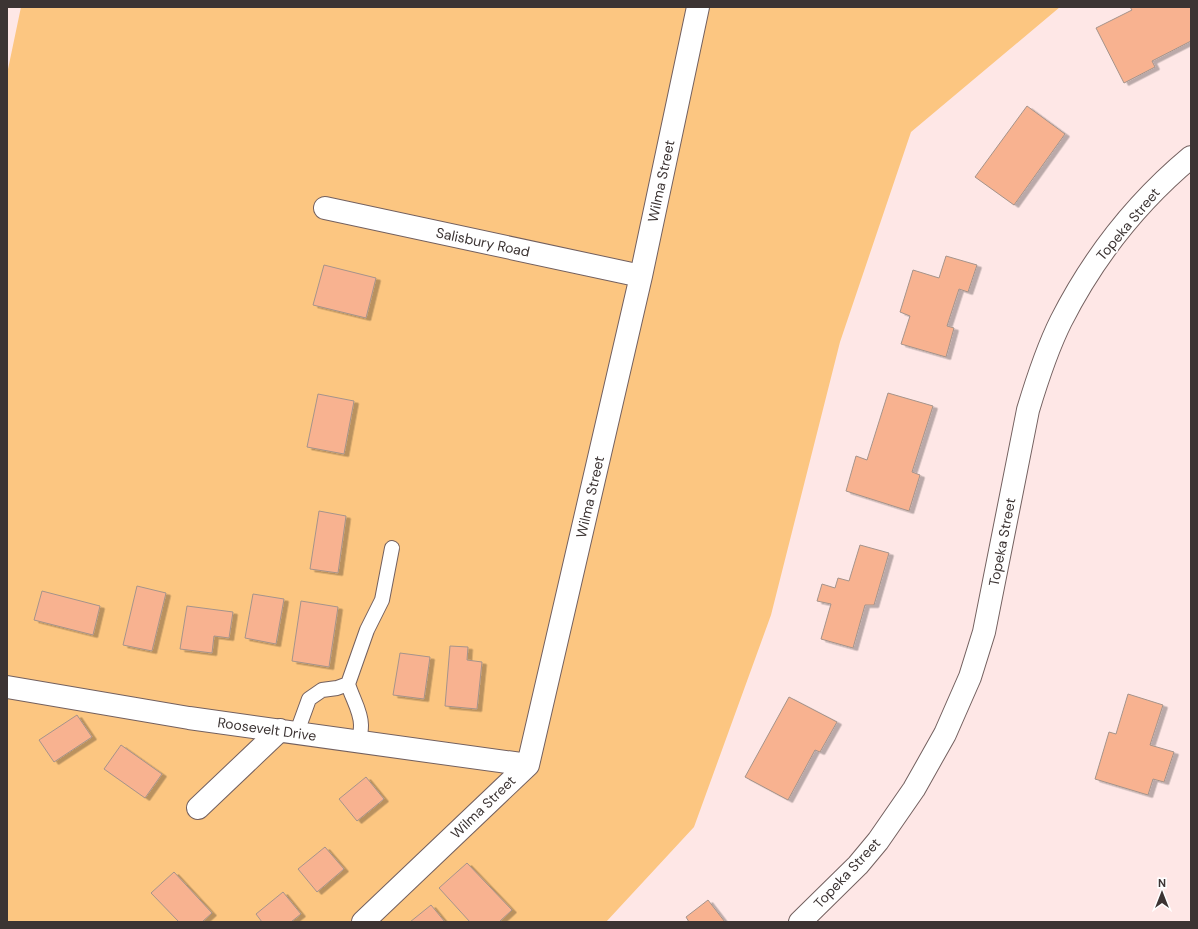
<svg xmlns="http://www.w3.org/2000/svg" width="1198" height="929" font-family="'DM Sans',sans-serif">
<defs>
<filter id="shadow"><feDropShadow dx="4.5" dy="2.5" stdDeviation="0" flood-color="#0004"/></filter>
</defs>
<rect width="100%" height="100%" fill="#fee7e6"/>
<path fill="#fcc681" d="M21 7H1060L911 132 840 342 771 615 694 827 606 922H8L7 74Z"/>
<path fill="#f8b290" stroke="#a5938a" filter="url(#shadow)" d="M1130 7H1191V41L1152 61 1155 67 1124 83 1096 28 1132 10Z
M1027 106 1065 134 1014 205 975 177Z
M946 256 977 265 968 292 959 289 947 326 954 328 946 357 901 344 910 316 900 312 913 270 939 278Z
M324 265 376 278 366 318 313 305Z
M888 393 933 406 912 472 920 475 909 511 846 491 856 456 867 460Z
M318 394 354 401 344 454 307 447Z
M319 511 346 516 338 573 310 569Z
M860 545 889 553 874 605H865L853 648 821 639 831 604 817 601 822 584 835 588 838 578 849 581Z
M137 586 166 593 152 651 123 645Z
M42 591 100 606 93 635 34 620Z
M253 594 284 599 276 644 245 638Z
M301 601 338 607 329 667 292 661Z
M187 606 233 612 229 638 214 636 212 653 180 649Z
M450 646 468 647 467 660 482 662 477 709 445 706Z
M400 653 430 657 424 699 393 695Z
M1128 694 1163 705 1150 745 1174 752 1164 782 1153 779 1148 795 1095 779 1109 732 1116 734Z
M789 697 837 722 820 752 815 750 788 800 745 777Z
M77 715 92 737 54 762 39 740Z
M121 745 162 774 145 798 104 769Z
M366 777 384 799 357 821 339 799Z
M325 847 344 869 317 892 298 869Z
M467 863 512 910 499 922H470L439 888Z
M174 872 212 913 202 922H179L151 893Z
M283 892 301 914 291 922H262L256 914Z
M708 900 725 922H689L686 917Z
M431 905 445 922H410Z"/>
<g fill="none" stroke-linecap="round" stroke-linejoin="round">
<defs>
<path id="service" d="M348 684C352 698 361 711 361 725 361 730 360 736 359 741
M297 732 309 699 322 690 337 688 348 684 367 630 382 600 392 548"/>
<path id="minor" d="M325 208 641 276
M7 687 189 718 528 765
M198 808 280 730
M363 922 528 765 641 276 698 7"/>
<path id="tertiary" d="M800 922 858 865 878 841 914 789 945 734 970 677 984 632 1028 410C1037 380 1047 349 1061 321 1093 258 1137 202 1191 157"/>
</defs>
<use href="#service" stroke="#73605f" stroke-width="16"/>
<use href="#minor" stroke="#73605f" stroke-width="24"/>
<use href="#tertiary" stroke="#73605f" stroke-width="24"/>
<use href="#service" stroke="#fff" stroke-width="14"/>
<use href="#minor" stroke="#fff" stroke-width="22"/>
<use href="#tertiary" stroke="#fff" stroke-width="22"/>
</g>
<g text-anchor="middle" stroke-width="3.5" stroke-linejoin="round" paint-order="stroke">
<g font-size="14" fill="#3c3433" stroke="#fff">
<text transform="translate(661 181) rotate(-78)" y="5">Wilma Street</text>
<text transform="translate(1128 224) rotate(-50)" y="5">Topeka Street</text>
<text transform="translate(483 242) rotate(12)" y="5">Salisbury Road</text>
<text transform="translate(590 497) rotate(-77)" y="5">Wilma Street</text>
<text transform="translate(1002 542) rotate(-79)" y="5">Topeka Street</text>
<text transform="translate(267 729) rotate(8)" y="5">Roosevelt Drive</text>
<text transform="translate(483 807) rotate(-44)" y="5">Wilma Street</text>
<text transform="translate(847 873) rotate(-47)" y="5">Topeka Street</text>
</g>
</g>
<rect width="1198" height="929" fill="none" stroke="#3c3433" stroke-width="16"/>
<g transform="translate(1162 893)" stroke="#ffffff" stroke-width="3" paint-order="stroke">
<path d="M0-3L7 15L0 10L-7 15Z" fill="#3c3433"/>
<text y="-6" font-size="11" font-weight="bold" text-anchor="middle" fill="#3c3433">N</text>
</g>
</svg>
